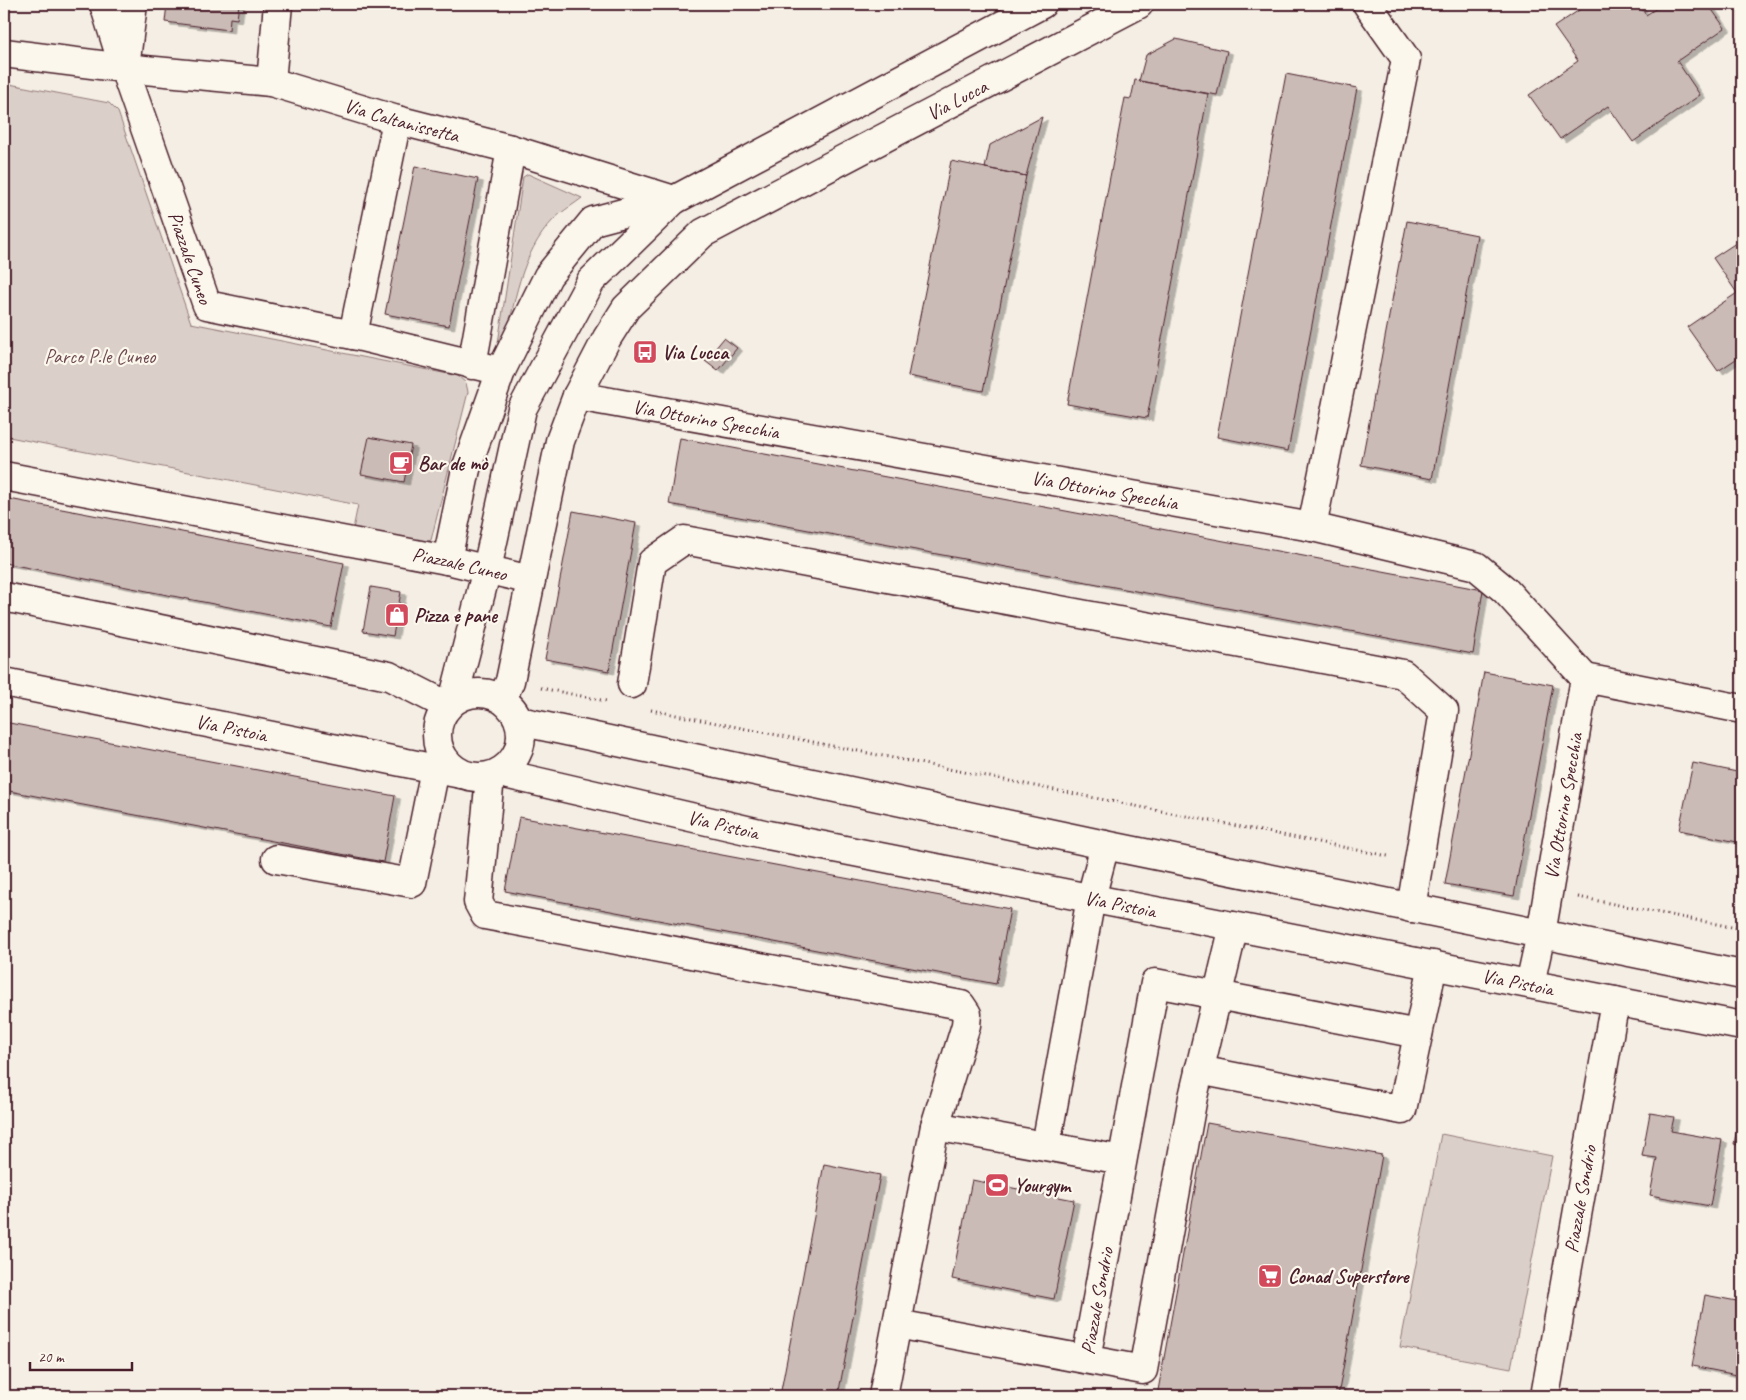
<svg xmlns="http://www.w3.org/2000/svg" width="1746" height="1400" font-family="Caveat,sans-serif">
<defs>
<filter id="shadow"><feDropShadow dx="5.5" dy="3" stdDeviation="0" flood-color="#0004"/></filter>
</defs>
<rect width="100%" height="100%" fill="#f4eee4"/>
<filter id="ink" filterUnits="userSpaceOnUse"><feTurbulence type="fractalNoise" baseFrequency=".02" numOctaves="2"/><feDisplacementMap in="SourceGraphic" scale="10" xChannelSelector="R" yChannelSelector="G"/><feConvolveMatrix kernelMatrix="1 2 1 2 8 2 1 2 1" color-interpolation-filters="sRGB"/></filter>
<g filter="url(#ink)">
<path fill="#dbd0c9" stroke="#92787a" d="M4 83 109 103 118 112 191 323 458 376 466 383 468 392 431 540 417 546 353 529 358 505 4 436Z
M528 174 582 198C573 205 562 211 554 219 520 254 514 304 504 350H497L523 177Z
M1441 1134 1552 1156 1511 1368 1400 1347Z"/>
<path fill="#cabbb6" stroke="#4a1f2b" filter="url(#shadow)" d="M167 4H239L237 19 230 18 229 30 165 22Z
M1588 4H1638L1646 15 1663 4H1708L1725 28 1677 61 1700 95 1633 142 1608 106 1560 139 1529 95 1578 61 1554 27Z
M1176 39 1227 51 1217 95 1139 81 1146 55Z
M1286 74 1357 88 1288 451 1217 437Z
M1135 80 1208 94 1147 418 1067 404 1125 98 1131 99Z
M1042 117 1026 176 985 168 990 145Z
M951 161 1026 176 983 391 908 376Z
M415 166 478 179 449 326 385 314Z
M1407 221 1477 235 1432 479 1361 465Z
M1742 239V355L1718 371 1687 327 1737 293 1713 258Z
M724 338 737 348 718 371 705 361Z
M369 437 411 445 404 482 361 474Z
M680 438 1483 590 1473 654 669 504Z
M4 498 344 563 331 627 4 563Z
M573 511 636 523 609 671 545 659Z
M371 587 401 592 393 636 363 631Z
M1484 672 1553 685 1514 896 1445 884Z
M4 722 395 796 383 862 4 790Z
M1693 763 1742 773V843L1679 830Z
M519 817 1010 909 996 984 505 891Z
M1742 1103V1146L1734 1144Z
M1650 1113 1674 1117 1671 1131 1722 1140 1710 1206 1650 1195 1657 1158 1642 1156Z
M1207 1123 1382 1155 1338 1396H1157Z
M824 1164 880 1175 838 1396H780Z
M972 1180 1074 1200 1054 1299 952 1279Z
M1705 1295 1742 1302V1376L1692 1366Z"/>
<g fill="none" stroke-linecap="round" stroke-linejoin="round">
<defs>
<g id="minor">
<path id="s1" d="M104 4 124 68 207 305 353 335 501 371"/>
<path id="s2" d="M4 53 124 68 271 82 397 120 511 149 674 200"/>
<path d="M126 59 133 4"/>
<path d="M271 82 278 4"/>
<path d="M353 335 397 120"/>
<path d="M472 365 511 149"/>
<path id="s3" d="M577 396 1312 527 1476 566 1505 590 1585 678"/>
<path id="s4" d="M4 476 447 560 531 580"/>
<path d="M1312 527 1406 59 1367 4"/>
<path d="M447 560 466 469 501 371 548 276 593 221 672 200"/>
<path d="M4 597 389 676 448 706"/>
<path id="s5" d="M4 682 461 774"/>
<path d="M632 684 652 562 684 540 1403 674 1444 711 1411 908"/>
<circle cx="479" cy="735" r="42"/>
<path id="s6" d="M502 699 510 681 560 441 577 396 607 338 626 308 703 233 1139 4"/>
<path d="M453 701 487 569 522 409 591 281 674 200 1042 4"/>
<path d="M519 721 1105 845 1742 975"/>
<path id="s7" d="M500 773 768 835 1742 1026"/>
<path d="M490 777 478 902 485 915 961 1005 967 1014 966 1025 935 1126 883 1396"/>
<path d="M276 859 412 883 435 769"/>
<path id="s8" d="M1530 984 1541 934 1585 678 1742 709"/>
<path d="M1199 1070 1402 1110 1433 965"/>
<path d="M935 1126 1122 1160"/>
<path d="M1046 1145 1091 898 1105 845"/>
<path d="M897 1324 1143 1370 1193 1097 1234 926"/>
<path id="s9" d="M1086 1359 1155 983 1418 1034"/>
<path id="s10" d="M1545 1396 1615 1001"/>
</g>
</defs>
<use href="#minor" stroke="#4a1f2b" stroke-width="31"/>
<path stroke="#4a1f2b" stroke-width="3" stroke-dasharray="1 4" stroke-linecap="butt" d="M541 688 606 701
M651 710 1388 856
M1578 897 1742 929"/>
<use href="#minor" stroke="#fbf7ec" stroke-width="28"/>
</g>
</g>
<defs>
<symbol id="bus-square" viewBox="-11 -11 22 22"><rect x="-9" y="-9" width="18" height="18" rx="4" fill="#d1495b" stroke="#fbf7ec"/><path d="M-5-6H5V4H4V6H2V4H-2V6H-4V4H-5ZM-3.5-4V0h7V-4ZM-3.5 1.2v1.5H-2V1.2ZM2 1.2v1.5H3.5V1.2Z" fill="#fff"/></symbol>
<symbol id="cafe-square" viewBox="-11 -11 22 22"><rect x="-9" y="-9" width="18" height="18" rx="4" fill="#d1495b" stroke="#fbf7ec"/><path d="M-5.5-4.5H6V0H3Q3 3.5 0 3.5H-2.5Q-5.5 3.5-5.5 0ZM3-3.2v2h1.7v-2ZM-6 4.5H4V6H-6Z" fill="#fff"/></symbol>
<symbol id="shop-square" viewBox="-11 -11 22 22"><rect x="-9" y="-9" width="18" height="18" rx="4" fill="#d1495b" stroke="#fbf7ec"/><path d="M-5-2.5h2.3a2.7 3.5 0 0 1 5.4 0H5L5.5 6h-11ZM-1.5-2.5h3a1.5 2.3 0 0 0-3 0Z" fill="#fff"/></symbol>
<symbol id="stadium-square" viewBox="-11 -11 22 22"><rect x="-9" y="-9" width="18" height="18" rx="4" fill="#d1495b" stroke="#fbf7ec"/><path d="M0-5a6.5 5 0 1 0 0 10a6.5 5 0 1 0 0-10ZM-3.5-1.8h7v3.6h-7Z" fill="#fff"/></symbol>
<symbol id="supermarket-square" viewBox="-11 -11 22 22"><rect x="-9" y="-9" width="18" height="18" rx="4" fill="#d1495b" stroke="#fbf7ec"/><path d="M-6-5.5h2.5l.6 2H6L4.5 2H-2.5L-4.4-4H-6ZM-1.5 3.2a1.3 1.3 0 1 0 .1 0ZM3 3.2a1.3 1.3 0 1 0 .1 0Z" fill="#fff"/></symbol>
</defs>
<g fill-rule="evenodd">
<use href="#bus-square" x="631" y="338" width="28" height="28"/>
<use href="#cafe-square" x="387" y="449" width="28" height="28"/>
<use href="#shop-square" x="383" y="601" width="28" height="28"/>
<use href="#stadium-square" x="983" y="1171" width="28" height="28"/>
<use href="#supermarket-square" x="1256" y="1262" width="28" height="28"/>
</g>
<g text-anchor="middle" stroke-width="4.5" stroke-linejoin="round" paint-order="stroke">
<g font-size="20" fill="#4a1f2b" stroke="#fbf7ec">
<text dy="7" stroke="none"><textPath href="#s6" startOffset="808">Via Lucca</textPath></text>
<text dy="7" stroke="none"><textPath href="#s2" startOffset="405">Via Caltanissetta</textPath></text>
<text dy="7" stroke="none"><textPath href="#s1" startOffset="268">Piazzale Cuneo</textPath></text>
<text dy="7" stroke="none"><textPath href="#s3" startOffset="131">Via Ottorino Specchia</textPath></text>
<text dy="7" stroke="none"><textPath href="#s3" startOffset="536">Via Ottorino Specchia</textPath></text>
<text dy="7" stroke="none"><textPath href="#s4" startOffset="464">Piazzale Cuneo</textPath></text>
<text dy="7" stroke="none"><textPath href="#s5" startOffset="232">Via Pistoia</textPath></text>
<text dy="7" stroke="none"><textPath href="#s8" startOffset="181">Via Ottorino Specchia</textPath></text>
<text dy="7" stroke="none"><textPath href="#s7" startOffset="229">Via Pistoia</textPath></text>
<text dy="7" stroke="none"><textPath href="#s7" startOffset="634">Via Pistoia</textPath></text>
<text dy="7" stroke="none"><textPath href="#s7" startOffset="1039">Via Pistoia</textPath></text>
<text dy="7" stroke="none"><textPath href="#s10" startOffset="200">Piazzale Sondrio</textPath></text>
<text dy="7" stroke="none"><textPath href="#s9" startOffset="59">Piazzale Sondrio</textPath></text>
</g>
<g font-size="20" font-weight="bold" fill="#4a1f2b" stroke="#fbf7ec" text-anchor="start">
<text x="662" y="359">Via Lucca</text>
<text x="418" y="470">Bar de mò</text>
<text x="414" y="622">Pizza e pane</text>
<text x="1014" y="1192">Yourgym</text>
<text x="1288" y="1283">Conad Superstore</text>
</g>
<g font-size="20" fill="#6e4b52" stroke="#fbf7ec">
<text x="100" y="363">Parco P.le Cuneo</text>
</g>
</g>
<rect width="1746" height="1400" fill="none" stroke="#fbf7ec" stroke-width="20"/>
<rect x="10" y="10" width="1726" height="1380" fill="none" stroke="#4a1f2b" stroke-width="2" filter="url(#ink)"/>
<path d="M30 1362v8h102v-8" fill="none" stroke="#4a1f2b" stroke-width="2.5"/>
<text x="38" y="1362" font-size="15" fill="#4a1f2b" stroke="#fbf7ec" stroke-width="4" paint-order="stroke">20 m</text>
</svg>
